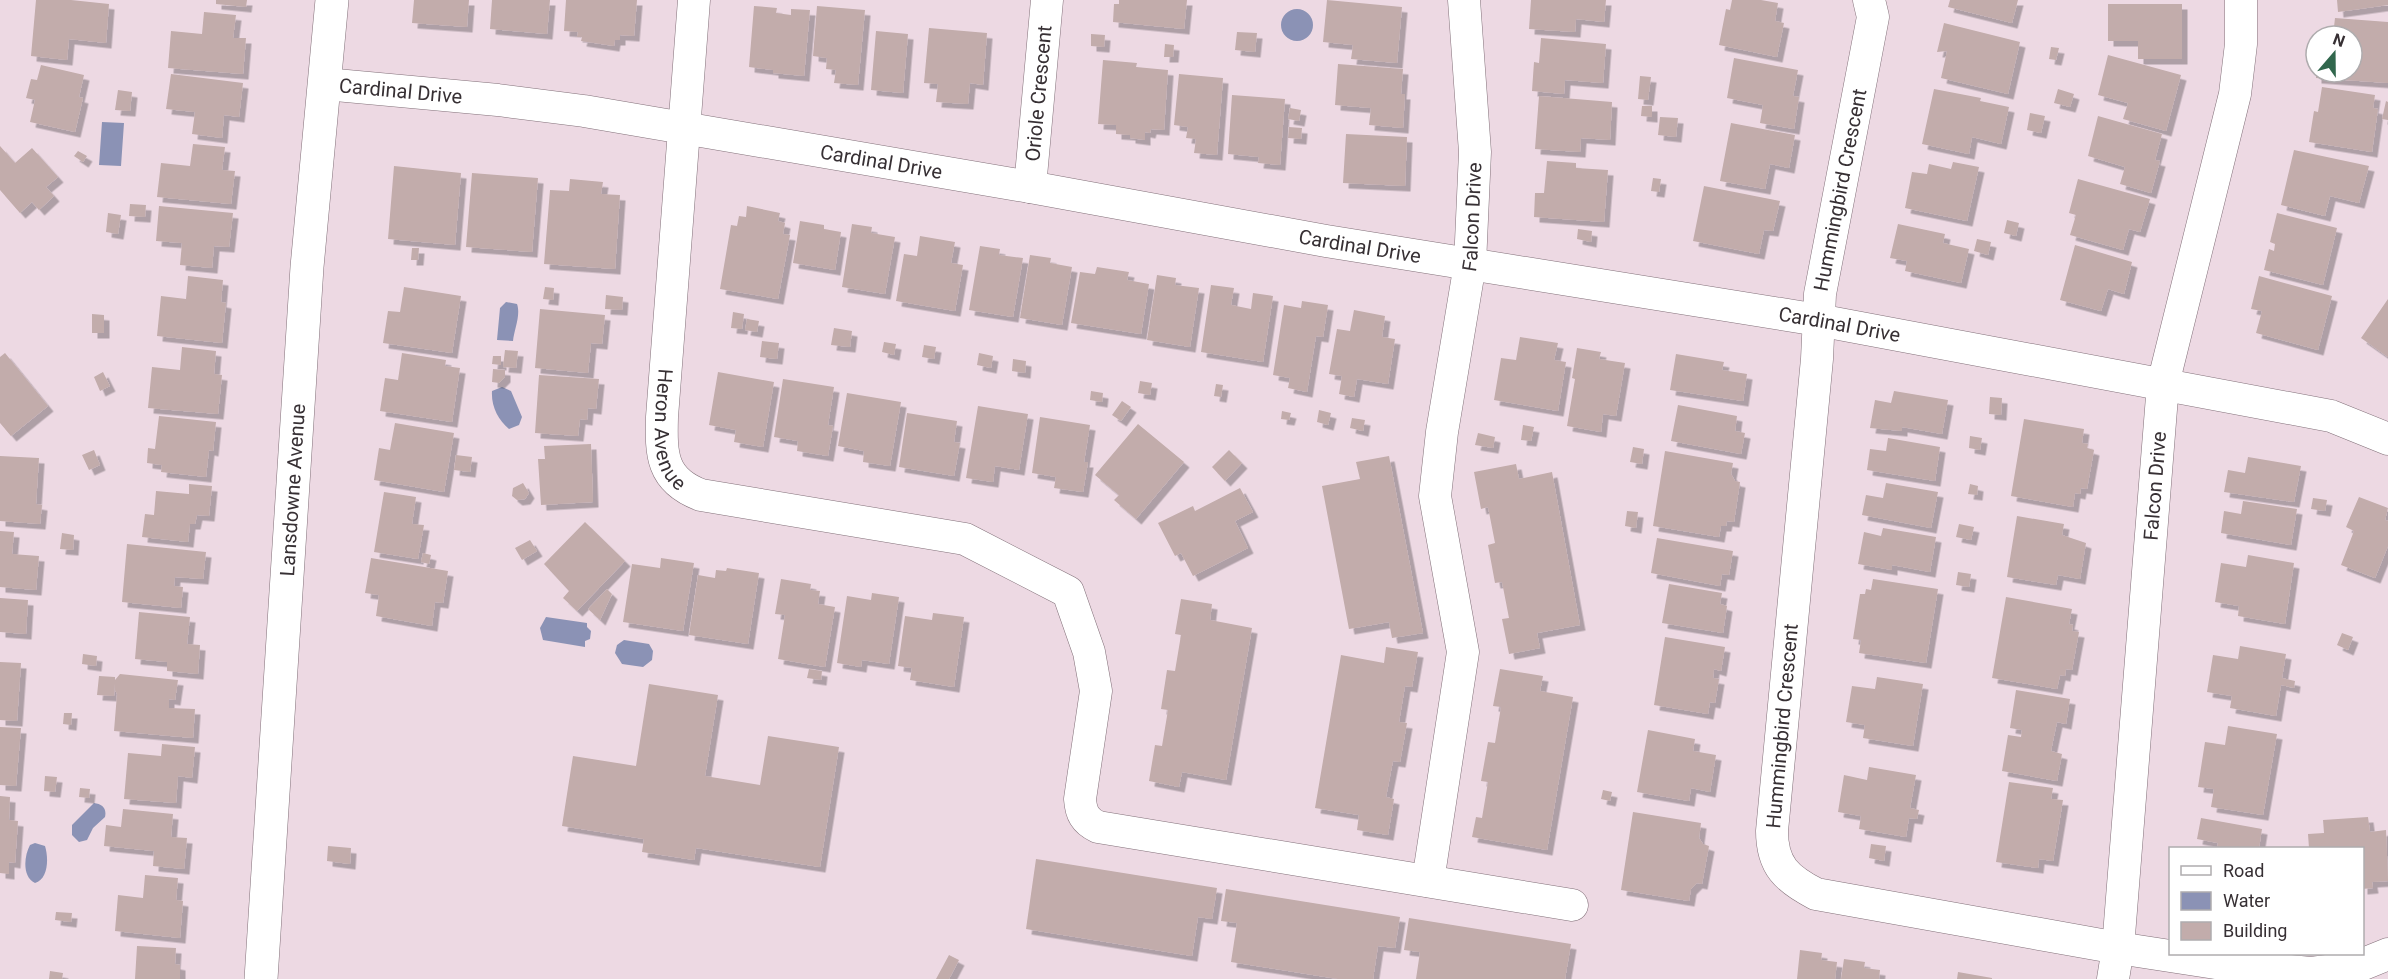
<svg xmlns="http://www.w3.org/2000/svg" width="2388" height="979" font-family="Roboto,sans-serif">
<defs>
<filter id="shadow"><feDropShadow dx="5.5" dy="5.5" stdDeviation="0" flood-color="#0004"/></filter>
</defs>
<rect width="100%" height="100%" fill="#edd9e3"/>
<path fill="#8b92b5" d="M1281 25a16 16 0 1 1 32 0a16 16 0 1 1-32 0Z
M102 122 124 123 121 166 99 165Z
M506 302 517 304C521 315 514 330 513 341L497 340 500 308Z
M502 387 511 391 522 417 519 425 509 429C498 420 491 406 492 391Z
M546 617 587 623V627L591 631 590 639 585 641V647L543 640 540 628Z
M624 640 649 644 653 651 652 660 643 667 622 664 615 653 617 645Z
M94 803C102 804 107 808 105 817L93 828 87 840 79 842 72 835V825Z
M35 843 45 846C49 859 48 879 35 883 22 877 24 856 30 845Z"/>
<path fill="#c2acab" filter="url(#shadow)" d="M36 0H71L109 4 106 43 69 39 67 60 31 56Z
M216 0H247L246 7 216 4Z
M414 0H469L467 27 412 23Z
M492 0H550L547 34 490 29Z
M566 0H637L634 36 620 35V40H615L614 46 581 41 582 37H577L578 32 564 31Z
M1119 0H1187L1184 29 1113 22 1114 4H1119Z
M1327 0 1402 7 1397 63 1351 59 1353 45 1323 42Z
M1531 0H1606L1604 22 1576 19 1575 32 1529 29Z
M1732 0H1761L1778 3 1775 21 1784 23 1777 57 1719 45 1726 9 1730 10Z
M1950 0H2018L2012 23 1948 7Z
M2337 0H2388V5L2338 12Z
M2108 4H2182V59H2138V41H2108Z
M754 6 777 8 776 13 791 15V9L810 10 804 76 773 73V70L749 67Z
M817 6 865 10 858 85 834 83 836 70 826 69 827 58 813 56Z
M204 12 236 15 233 38H246L243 74 168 68 171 31 202 34Z
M2335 18 2388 22V83L2316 78V72H2352V36H2333Z
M1944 23 2020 42 2008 94 1941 78 1947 51 1937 52Z
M929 28 987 33 983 85 970 83 968 104 936 102 938 84 924 83Z
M876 31 908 34 903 93 871 90Z
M1237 32 1257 33 1255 52 1235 50Z
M1091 34 1105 35 1104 47 1091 46Z
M1541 38 1606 44 1603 83 1565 80 1564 94 1532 91 1534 62 1539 63Z
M1165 44 1174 45 1173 57H1164Z
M2051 47 2059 48 2056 60 2049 59Z
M2108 55 2181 75 2166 131 2123 119 2128 103 2098 95Z
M1734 58 1798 70 1793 96 1799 97 1794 129 1760 123 1763 105 1727 98Z
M1103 60 1137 63 1136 67 1168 70 1164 130 1151 129 1150 133 1145 132V140L1130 138V135L1116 134V125L1098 124Z
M1338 64 1403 69 1401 94H1405L1403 128 1369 125 1371 108 1335 105Z
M41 65 84 75 79 97 83 98 75 132 30 122 35 100 26 98 31 79 37 80Z
M171 74 243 83 239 117 224 115 222 138 192 134 195 112 166 109Z
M1179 74 1223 78 1217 155 1194 153 1196 139 1186 138 1188 127 1174 125Z
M1640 76 1651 77 1648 100 1638 99Z
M2322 87 2375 95 2373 108 2378 109 2372 152 2309 142 2314 111 2318 112Z
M1934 89 1981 98 1980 101 2009 107 2001 144 1972 137 1969 154 1922 144Z
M2058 89 2074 94 2070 107 2054 103Z
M118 90 132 92 130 111 115 110Z
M1232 95 1285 99 1280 165 1258 163 1259 157 1228 154Z
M1539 96 1612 102 1610 140 1581 138 1580 152 1535 149Z
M2386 101 2388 102V120L2382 119Z
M1642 106H1652V117L1641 116Z
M1290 108 1301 110 1299 121 1288 119Z
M2030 113 2045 116 2041 133 2027 130Z
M2098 116 2162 134 2155 160 2160 161 2151 193 2120 184 2125 167 2088 156Z
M1660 117 1678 118 1676 137 1658 135Z
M1731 123 1795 135 1789 168 1770 164 1765 189 1720 181Z
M1289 127 1302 128 1301 139 1288 138Z
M1346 134 1407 137 1405 186 1343 183Z
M193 144 225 147 222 170 235 171 231 204 157 197 161 163 190 166Z
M0 146 15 163 32 148 58 177 46 187 54 196 39 210 32 202 20 213 0 190Z
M2294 150 2369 166 2359 203 2330 196 2325 216 2281 205Z
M78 151 87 156 83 162 74 156Z
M1547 161 1576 163V168L1608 170 1604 222 1534 217 1535 193H1544Z
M1953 162 1979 167 1967 221 1905 208 1912 172 1927 174 1929 164 1951 169Z
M394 166 461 173 455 245 388 239Z
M472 173 538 178 532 252 466 247Z
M1653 178 1661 179 1659 192 1651 191Z
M570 179 603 182 601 194 620 195 615 269 544 264 550 190 569 191Z
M2078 179 2150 199 2140 232 2129 229 2123 250 2070 235 2076 215 2069 213Z
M1704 186 1780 201 1773 231 1764 230 1759 254 1693 241Z
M130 204 146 205 145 217 129 216Z
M159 206 233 213 229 247 214 246 212 268 180 265 182 243 156 241Z
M747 206 780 213 778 221 785 223 783 234 790 235 778 299 720 289 731 225 737 226 739 216 746 217Z
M108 213 121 215 118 234 106 232Z
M2277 213 2337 228 2323 285 2264 270 2269 249 2274 251 2275 244 2270 242Z
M2007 220 2019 223 2016 236 2004 233Z
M800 221 824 225V229L841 232 835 270 793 263Z
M852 224 872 227 871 233 895 237 885 294 842 287Z
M1898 224 1945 234 1943 243 1969 249 1961 283 1905 271 1907 261 1890 258Z
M1578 229 1592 231 1591 242 1577 239Z
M920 236 955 242 951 263 963 265 955 311 896 301 904 254 917 256Z
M1977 239 1991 242 1988 255 1974 251Z
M2075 245 2132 262 2124 294 2108 289 2101 311 2060 300Z
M980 246 1000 249 999 255 1023 258 1013 317 969 310Z
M412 248H419L418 260H411Z
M1030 255 1051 258 1050 263 1072 267 1062 325 1020 318Z
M1097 267 1129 272 1127 280 1149 284 1141 334 1071 323 1080 272 1095 274Z
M1157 275 1176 278 1175 285 1199 288 1190 347 1147 340Z
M188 276 223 280 221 302 226 303 222 343 157 336 161 296 186 299Z
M2259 276 2332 296 2318 350 2256 333 2262 311 2251 309Z
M1211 285 1234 288 1231 305 1251 309 1253 293 1273 296 1263 362 1201 352Z
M404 287 461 296 452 353 383 343 388 311 400 312Z
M545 287 554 288 553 300 543 299Z
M606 295 623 297 622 310 605 309Z
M2388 299V357L2361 338Z
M1302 301 1328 305 1323 337 1316 336 1307 392 1288 388 1290 378 1273 375 1284 305 1301 308Z
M540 309 605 315 602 344 591 343 588 373 535 368Z
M1354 310 1385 316 1382 337 1395 339 1388 384 1357 379 1354 397 1339 394 1342 376 1329 374 1337 329 1350 331Z
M733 312 744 314 742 329 731 328Z
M92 314 104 315V333H92Z
M747 319 759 321 757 332 745 330Z
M834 328 852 331 850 347 831 345Z
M1520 337 1558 343 1554 360 1566 362 1558 411 1494 400 1501 358 1516 360Z
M762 341 779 343 777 359 760 357Z
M884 342 896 344 894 355 882 352Z
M924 345 936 347 934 359 922 357Z
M182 347 216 351 214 374 222 375 218 414 148 408 152 367 180 370Z
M1577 348 1601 352 1599 359 1625 363 1616 416 1603 414 1601 432 1567 426 1575 379 1572 378Z
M505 350 518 351 516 368 503 367Z
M5 353 48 406 11 436 0 423V357Z
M402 353 446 360 445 366 460 368 452 422 380 411 385 378 398 380Z
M979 353 993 356 991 368 977 365Z
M1676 354 1724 362 1722 370 1747 374 1743 401 1670 390Z
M493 356H501V365L492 364Z
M1013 359 1026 361 1025 373 1012 371Z
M493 369 505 370V377L499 383 492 382Z
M103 372 110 386 100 391 94 377Z
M718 372 774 382 763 447 734 442 736 430 709 425Z
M539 375 599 379 596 409 588 408 587 420 580 419 578 436 535 433Z
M783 379 834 387 828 425 833 426 828 456 797 451 798 441 774 437Z
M1140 381 1152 383 1150 395 1138 393Z
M1216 384 1223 385 1221 397 1214 396Z
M1091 391 1103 393 1102 402 1090 400Z
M1894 391 1948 400 1942 434 1902 427V431L1870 428 1875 400 1891 403Z
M847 393 901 402 890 466 863 462 864 451 838 446Z
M1990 397 2002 398 2001 415 1989 414Z
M1122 401 1131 407 1121 421 1112 415Z
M1678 405 1737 416 1735 431 1745 433 1741 454 1671 441Z
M978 406 1028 414 1019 470 995 466 993 482 966 478Z
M1319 410 1331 413 1328 425 1317 422Z
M1282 411 1291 413 1289 420 1281 419Z
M907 413 957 421 954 442 960 443 954 476 899 467Z
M159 416 216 422 213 451 209 450 206 477 161 472 162 465 147 463 148 448 155 449Z
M1040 417 1090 425 1084 462H1088L1083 492 1054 488 1056 477 1032 473Z
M1352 418 1365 420 1363 431 1350 428Z
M2024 419 2084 429 2082 443 2088 444 2087 448 2094 450 2087 489 2081 488 2080 494 2075 493 2073 507 2011 496Z
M395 423 454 433 444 492 374 480 379 448 390 450Z
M1138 424 1184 462 1136 519 1114 500 1119 495 1095 475Z
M1523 425 1534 427 1531 441 1521 440Z
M1478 433 1495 437 1493 448 1475 445Z
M1970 436 1982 438 1980 450 1969 448Z
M1888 438 1940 447 1935 481 1867 470 1870 449 1886 451Z
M591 444 593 502 541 505 538 459H545L544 446Z
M1633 447 1644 449 1642 464 1630 462Z
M94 450 100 465 89 470 82 455Z
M1229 450 1242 463 1225 481 1212 467Z
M1665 451 1733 463 1731 474 1735 481 1740 482 1734 522 1727 521 1726 526H1721L1719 537 1653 526Z
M456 455 472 457 470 472 454 470Z
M0 456 39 458 36 504 42 505 40 524 0 521Z
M1389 456 1423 633 1392 638 1389 622 1349 629 1322 486 1360 479 1356 462Z
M2248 457 2301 466 2294 502 2224 492 2228 470 2245 473Z
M1516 464 1519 479 1552 472 1580 625 1537 633 1540 648 1509 654 1502 619 1509 618 1502 582 1495 583 1488 545 1495 543 1488 507 1481 509 1474 472Z
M523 483 529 493 525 499 517 500 512 496 513 488Z
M1886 483 1938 492 1931 528 1862 515 1866 495 1883 498Z
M189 484 212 486 209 516 197 515 195 524H190L188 542 142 537 145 514 154 515 156 491 189 494Z
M1970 484 1978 486 1977 495 1968 494Z
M1240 488 1253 512 1235 521 1248 548 1193 576 1181 553 1175 556 1158 523 1193 506 1195 511Z
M384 492 416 497 412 524 424 525 418 559 374 552Z
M2359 497 2388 508 2385 520 2388 521V546L2375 578 2341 565 2354 531 2346 527Z
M2313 498 2327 500 2325 511 2311 509Z
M2243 501 2297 509 2291 545 2221 533 2224 511 2241 514Z
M1627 511 1638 512 1636 528 1625 526Z
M2017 516 2064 524 2062 535 2086 543 2080 579 2058 575 2056 585 2007 577Z
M585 522 625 561 577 611 563 598 569 591 544 564Z
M1959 524 1974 527 1971 540 1956 537Z
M1883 528 1936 537 1930 572 1892 565V570L1858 564 1864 532 1881 536Z
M0 531 14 532 12 554 39 556 36 590 0 587Z
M62 533 74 535 73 550 60 549Z
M1657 538 1733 551 1729 575 1722 574 1720 586 1651 573Z
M530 540 537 551 522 560 515 548Z
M127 544 206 552 203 579 175 577 174 586 183 587 181 608 122 602Z
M423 553 431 555 429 564 421 562Z
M2248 555 2294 563 2285 624 2238 616 2239 606 2215 602 2221 563 2246 567Z
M371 558 448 571 443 603 435 602 432 626 376 616 379 595 365 593Z
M661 558 694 563 683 631 623 622 632 564 660 568Z
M727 568 759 573 748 644 689 635 698 575 715 578 716 570 726 571Z
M1958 572 1971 574 1969 587 1956 585Z
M781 579 811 584 810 590 820 591 818 604 835 607 825 667 778 659 785 615 775 614Z
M1873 579 1938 589 1926 663 1859 653 1861 640 1853 639 1860 594H1865L1866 589 1871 590Z
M1669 584 1722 593 1720 604 1727 606 1723 633 1662 623Z
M607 589 612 594 600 620 588 609Z
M872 593 899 597 889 664 862 660 861 667 837 663 847 596 871 600Z
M2006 597 2072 609 2069 624 2073 625 2072 631 2079 632 2072 670 2066 669 2065 676 2060 675 2057 689 1992 678Z
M0 598 28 600 26 634 0 632Z
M1181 599 1212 604 1210 620 1252 628 1226 780 1182 772 1179 787 1149 781 1155 745 1162 746 1168 710 1161 709 1167 670 1175 671 1181 635 1175 634Z
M139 612 190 617 187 644 200 645 198 674 167 671V662L135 659Z
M933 613 964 617 954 687 910 680 912 668 898 666 905 616 932 620Z
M2342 633 2353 637 2348 650 2337 645Z
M1665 637 1725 647 1721 671 1714 669 1713 678 1719 679 1715 703 1710 702 1708 714 1654 705Z
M2240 646 2286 654 2282 678 2295 681 2294 688 2281 685 2276 716 2230 708 2232 696 2207 692 2213 655 2238 659Z
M1386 647 1418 652 1412 687 1405 686 1399 722 1407 723 1400 762 1393 761 1386 797 1394 799 1388 835 1357 830 1359 815 1315 808 1341 655 1384 663Z
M83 654 97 656 96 666 82 664Z
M0 662 21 663 17 721 0 720Z
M809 669 822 671 821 680 807 678Z
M1500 669 1543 676 1540 691 1573 697 1547 850 1472 837 1476 817 1482 818 1488 782 1481 781 1488 742 1495 743 1501 707 1493 706Z
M120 674 178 680 175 700 169 699V708L195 709 193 738 114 731 117 694 115 690V683L114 696 97 695 99 676 115 677V680Z
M1877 677 1923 684 1913 746 1863 738 1865 725 1846 722 1852 686 1875 689Z
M649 684 718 695 705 776 760 785 768 736 839 747 820 867 696 848 694 860 642 852 644 839 562 826 573 756 636 766Z
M2016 690 2070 699 2066 724 2057 722 2053 741 2051 751 2062 754 2057 781 2002 771 2008 735 2021 737 2022 730 2010 728Z
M64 713H72L71 725 63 724Z
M2228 726 2277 734 2263 815 2211 807 2214 789 2198 787 2205 742 2225 745Z
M0 727 21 728 16 786 0 785Z
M1648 730 1695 739 1693 751 1716 755 1710 792 1691 788 1689 801 1637 792Z
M162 744 195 747 192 778 178 776 176 803 124 799 128 753 161 756Z
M1869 767 1916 775 1910 808 1919 810 1917 819 1909 818 1906 837 1859 829 1861 816 1838 812 1844 775 1867 780Z
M45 776 57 777 55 792 44 791Z
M2009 782 2053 788 2051 799 2063 800 2053 861 2039 859 2038 868 1996 862Z
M80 788 90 789 89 798 79 797Z
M1603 790 1612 792 1610 801 1601 799Z
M0 796 10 797 9 820 18 821 15 863 9 862V874L0 873Z
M123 809 173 814 171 837 187 838 184 869 153 866 154 851 104 846 106 825 121 827Z
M1633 812 1701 823 1699 838 1703 844 1709 846 1702 884 1697 883 1691 889 1689 901 1621 890Z
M2368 817 2370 832 2386 830 2388 881 2372 882 2373 888 2362 889V848H2309L2308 834 2324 833 2323 820Z
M2201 818 2262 829 2259 848H2217L2218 843 2197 839Z
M1871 844 1886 846 1884 861 1869 858Z
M328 846 351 848 350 864 327 861Z
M1036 859 1217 888 1212 919 1198 917 1192 956 1026 929Z
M145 875 178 878 176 900 183 901 180 938 115 931 118 895 143 898Z
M1226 889 1400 917 1395 948 1378 946 1373 979H1338L1231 962 1237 923 1221 921Z
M56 912 72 913 71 922 55 920Z
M1409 918 1571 944 1565 979H1416L1420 952 1404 950Z
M137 946 176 948 175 964 180 965V979H135Z
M1800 950 1822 953 1821 960 1837 962 1835 979H1797Z
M949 955 959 960 949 979H936Z
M1844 959 1865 962 1864 968 1880 970 1879 979H1841Z
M50 971 63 973 62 979H49Z
M1958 972 1992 978V979H1957Z"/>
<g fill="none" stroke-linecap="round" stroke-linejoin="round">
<defs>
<g id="minor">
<path id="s1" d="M694 0 662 417C661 454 661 480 701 495L965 539 1068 592 1089 652 1096 691 1080 799C1081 813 1085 821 1098 827L1572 905"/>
<path d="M1869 0 1873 17 1820 294 1817 359 1772 831C1772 866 1787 879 1816 894L2118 948 2229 965 2310 973 2356 967 2388 954"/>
<path id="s2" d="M325 84 498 100 584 111 1030 187 1326 241 1818 320 2331 416 2388 439"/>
<path id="s3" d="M1030 187 1047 0"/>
<path id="s4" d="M1428 881 1463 652 1435 496 1442 432 1470 264 1475 152 1464 0"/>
<path id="s5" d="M2113 979 2118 948 2163 384 2235 94 2241 44V0"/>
</g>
<g id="major">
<path id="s6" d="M261 979 307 267 332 0"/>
</g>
</defs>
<use href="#minor" stroke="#827079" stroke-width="33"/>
<use href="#major" stroke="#827079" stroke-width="34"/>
<use href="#minor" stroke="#fff" stroke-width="32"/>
<use href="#major" stroke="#fff" stroke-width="33"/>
</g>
<g text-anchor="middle" stroke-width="4.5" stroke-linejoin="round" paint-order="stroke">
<g font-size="20" fill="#373034" stroke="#fff">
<text dy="7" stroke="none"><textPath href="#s2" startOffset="76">Cardinal Drive</textPath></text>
<text dy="7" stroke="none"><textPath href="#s3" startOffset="94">Oriole Crescent</textPath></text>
<text dy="7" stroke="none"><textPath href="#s2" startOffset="562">Cardinal Drive</textPath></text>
<text transform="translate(1840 190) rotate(-79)" y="7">Hummingbird Crescent</text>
<text dy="7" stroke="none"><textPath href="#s4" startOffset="672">Falcon Drive</textPath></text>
<text dy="7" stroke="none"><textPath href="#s2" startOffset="1048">Cardinal Drive</textPath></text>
<text dy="7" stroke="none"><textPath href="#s2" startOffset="1534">Cardinal Drive</textPath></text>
<text dy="7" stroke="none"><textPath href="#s1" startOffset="432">Heron Avenue</textPath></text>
<text dy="7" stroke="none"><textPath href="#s5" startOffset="495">Falcon Drive</textPath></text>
<text dy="7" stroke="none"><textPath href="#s6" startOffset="490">Lansdowne Avenue</textPath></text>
<text transform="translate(1782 726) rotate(-85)" y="7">Hummingbird Crescent</text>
</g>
</g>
<rect x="2169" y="847" width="195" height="108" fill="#ffffff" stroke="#afacae" stroke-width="1.5"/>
<rect x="2181" y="866" width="30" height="9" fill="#ffffff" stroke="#afacae" stroke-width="1.5"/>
<text x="2223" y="877" font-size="18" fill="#373034">Road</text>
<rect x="2181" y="892" width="30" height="18" fill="#8b92b5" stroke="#afacae" stroke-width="1.5"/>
<text x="2223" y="907" font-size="18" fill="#373034">Water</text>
<rect x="2181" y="922" width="30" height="18" fill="#c2acab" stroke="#afacae" stroke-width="1.5"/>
<text x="2223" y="937" font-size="18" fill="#373034">Building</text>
<g transform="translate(2334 54) rotate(20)"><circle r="28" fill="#ffffff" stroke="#afacae" stroke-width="1.5"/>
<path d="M0-4.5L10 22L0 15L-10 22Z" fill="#31674d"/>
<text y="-9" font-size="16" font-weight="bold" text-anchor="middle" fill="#373034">N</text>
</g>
</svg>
